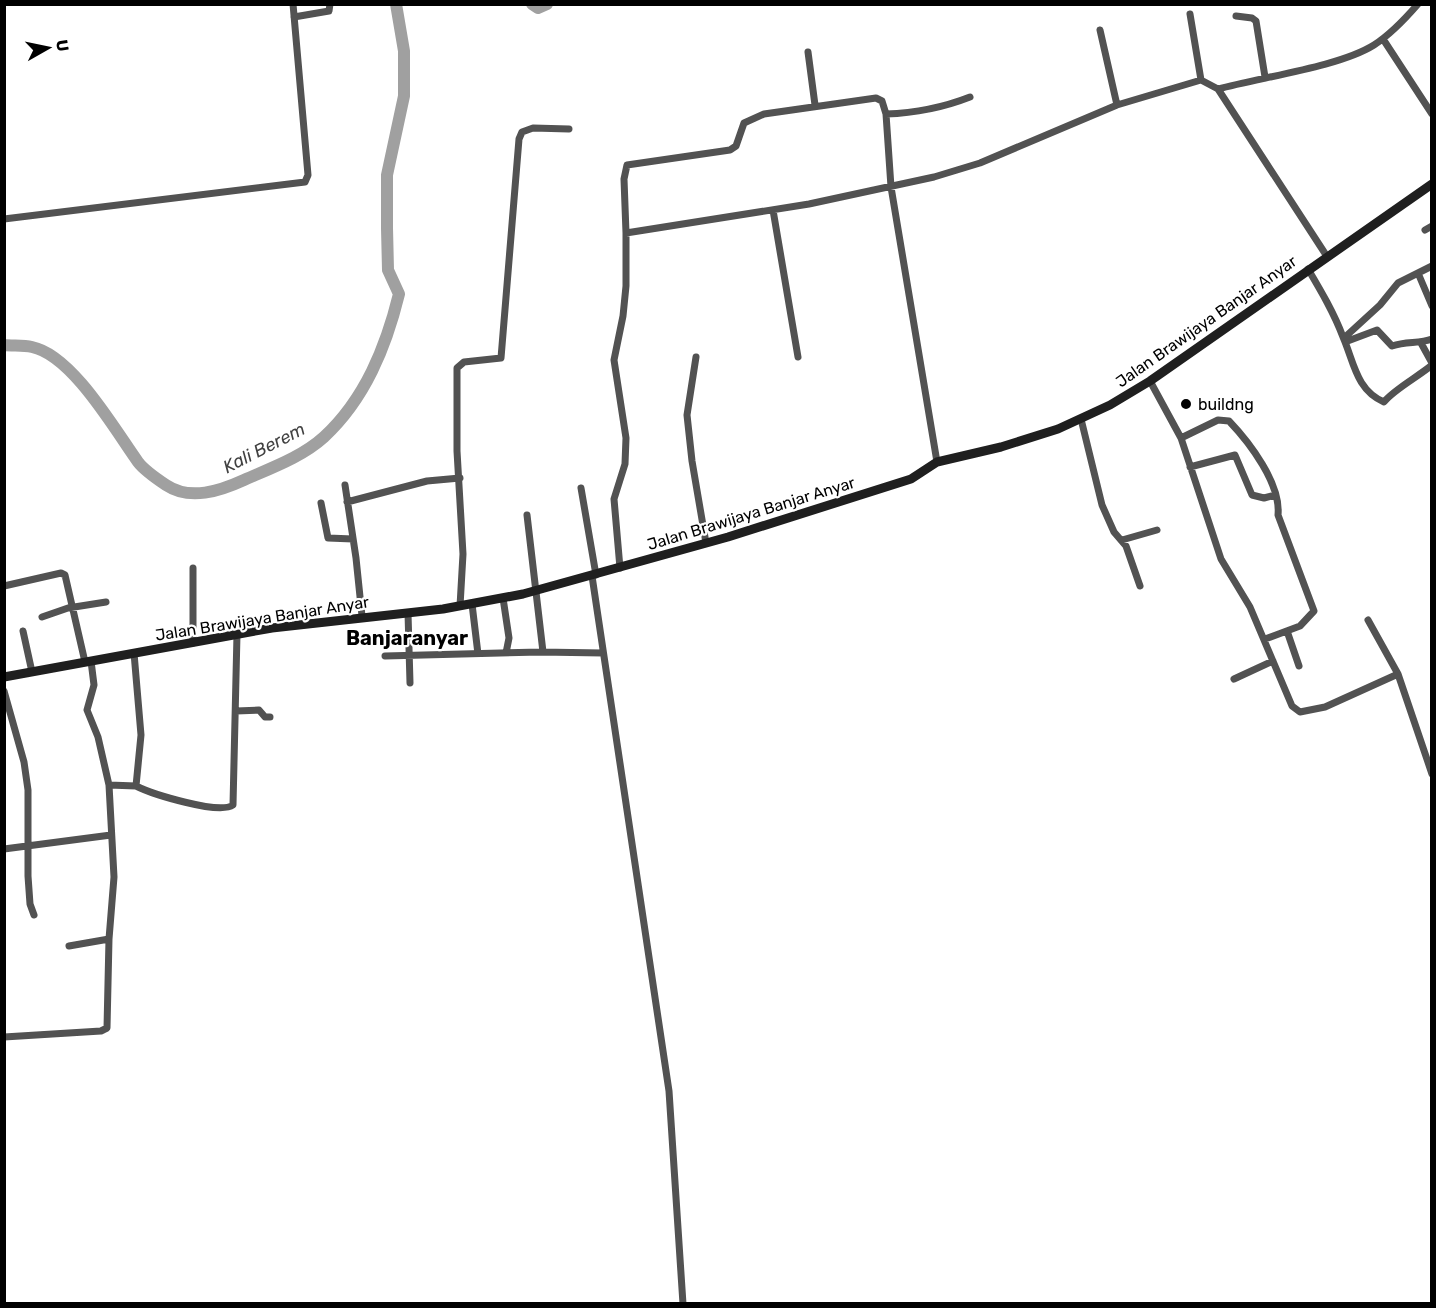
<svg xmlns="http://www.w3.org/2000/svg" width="1436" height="1308" font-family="Rubik,sans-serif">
<rect width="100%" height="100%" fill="#fff"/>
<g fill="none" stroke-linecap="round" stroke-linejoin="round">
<path stroke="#a0a0a0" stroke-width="12" d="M532 4 538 8 547 4
M4 345C13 346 23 345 32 347 72 355 115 430 138 462 144 470 157 479 166 485 190 501 220 491 244 480 271 468 302 457 324 437 365 399 386 347 399 294L388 270 387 228V175L404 96V51L396 4"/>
<path stroke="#525252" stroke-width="7" d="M1190 14 1201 80
M1236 16 1252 18 1256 21 1265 77
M294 17 329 11 330 4
M1100 30 1117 105
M1383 39 1432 114
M808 52 815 105
M1218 89C1261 77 1339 67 1374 45 1391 34 1405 19 1418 4
M886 114 891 187 937 462
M773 210 798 357
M4 219 305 182 308 175 293 4
M1425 230 1432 226
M626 233 624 179 627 165 730 150 736 146 744 123 764 114 876 98 882 101 886 114C915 113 942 108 970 97
M1308 269C1321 291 1334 313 1343 337 1354 362 1356 390 1384 402 1393 390 1419 376 1432 365
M1418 273 1432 306
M1344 338 1380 305 1398 283 1432 266
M1345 342 1377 330 1392 346C1407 341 1419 344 1432 339
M1421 343 1432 363
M696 357 687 415 692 461 706 543
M1150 381 1181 438 1221 559 1250 607 1292 706 1300 712 1325 707 1398 674
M1081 419 1102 505 1114 532 1126 546 1140 586
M1181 438 1218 420 1229 421C1250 443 1281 484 1278 515L1314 611 1300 626 1265 639
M1190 467 1235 455 1252 495 1264 498 1275 495
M345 485 356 558 362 616
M581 488 596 575
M347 502 427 481 460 478
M321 503 328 538 353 539
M527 515 543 652
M1122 540 1157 530
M193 568V643
M620 568 614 499 625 464 626 438 614 360 623 316 626 286V233L809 204 934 177 980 163 1117 105 1201 80 1218 89 1326 255
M592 576 669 1091 683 1304
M4 586 61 573 65 575 85 662
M503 598 509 638 506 653
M472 604 478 654
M460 606 463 554 457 451V368L464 362 501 358 519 139 522 132 533 128 569 129
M408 613 410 683
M42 617 68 608 106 602
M1368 620 1398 674 1432 774
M23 631 32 672
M1287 631 1299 666
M385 656 540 652 603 653
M91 661 94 685 87 710 98 737 109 785
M1234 679 1273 661
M4 691 24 762 28 790V876L30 904 34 915
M236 711 259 710 265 717H270
M136 786C152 794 219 815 233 805L237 634
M4 849 111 835
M69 946 109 939
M4 1037 101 1031 107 1028 109 939 114 877 109 785 136 786 141 735 134 653"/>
<path stroke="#1f1f1f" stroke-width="9" d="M4 677 272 628 443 609 523 594 728 537 911 479 937 462 1001 447 1058 429 1110 405 1150 381 1432 184"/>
</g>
<circle fill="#000" stroke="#fff" stroke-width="2" cx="1186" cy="404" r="6"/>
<g text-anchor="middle" stroke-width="4.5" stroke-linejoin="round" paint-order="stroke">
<g font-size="16" fill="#000" stroke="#fff">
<text transform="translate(1206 321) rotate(-35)" y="6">Jalan Brawijaya Banjar Anyar</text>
<text transform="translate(751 513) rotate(-17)" y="6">Jalan Brawijaya Banjar Anyar</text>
<text transform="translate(262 618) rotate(-9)" y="6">Jalan Brawijaya Banjar Anyar</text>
</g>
<g font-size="16" fill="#000" stroke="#fff" text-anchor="start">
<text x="1198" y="410">buildng</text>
</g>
<g font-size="18" font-style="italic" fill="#414141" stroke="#fff">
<text transform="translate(264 448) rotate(-27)" y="6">Kali Berem</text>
</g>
<g font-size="20" font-weight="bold" fill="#000" stroke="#fff">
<text x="407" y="645">Banjaranyar</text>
</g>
</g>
<rect width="1436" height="1308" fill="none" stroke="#000000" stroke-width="12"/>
<g transform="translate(48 48) rotate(81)" stroke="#ffffff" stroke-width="4.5" paint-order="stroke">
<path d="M0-4.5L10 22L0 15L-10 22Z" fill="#000000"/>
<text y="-9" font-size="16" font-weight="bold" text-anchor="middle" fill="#000000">U</text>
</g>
</svg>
